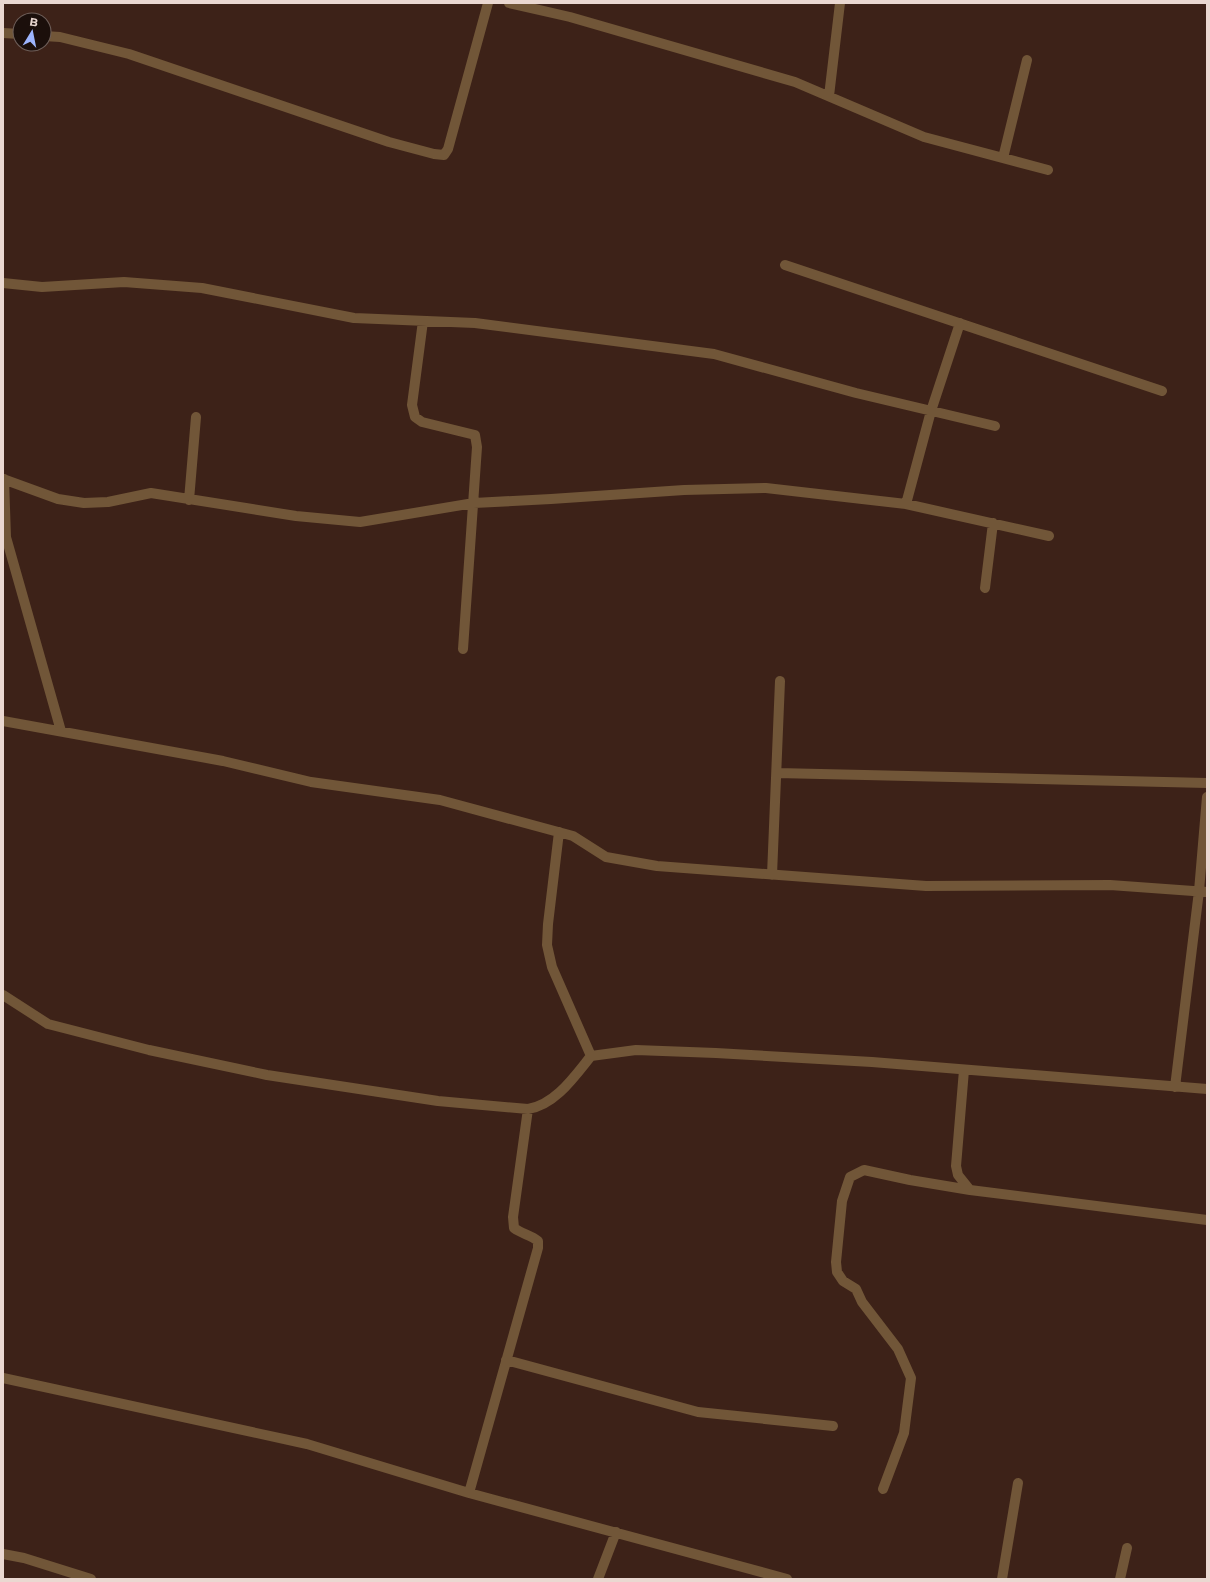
<svg xmlns="http://www.w3.org/2000/svg" width="1210" height="1582" font-family="Montserrat,sans-serif">
<rect width="100%" height="100%" fill="#3d2218"/>
<g fill="none" stroke-linecap="round" stroke-linejoin="round">
<path stroke="#715638" stroke-width="10" d="M509 3 570 17 795 82 924 137 1048 170
M3 33 20 34
M44 36 60 37 129 54 389 142 434 154 444 155 448 149 488 3
M829 96 840 3
M1003 158 1027 60
M785 265 1162 391
M3 283 42 287 124 282 202 288 354 318 475 323 714 354 856 393 995 426
M423 321 412 405 415 417 422 422 475 435 477 447 463 649
M3 479 58 499 84 503 108 502 151 493 296 516 360 522 474 503 551 499 684 490 766 488 906 504 1049 536
M4 479 6 537 61 731
M189 500 196 417
M906 504 931 411 960 323
M985 588 993 523
M3 721 223 761 311 782 440 800 573 836 606 857 657 866 926 886 1110 885 1207 892
M777 773 1207 783
M559 832 548 924 547 945 552 967 591 1056
M772 875 780 681
M3 995 48 1024 149 1050 267 1075 438 1101 528 1109C555 1105 574 1077 591 1056L636 1050 716 1053 872 1062 1207 1089
M964 1070 956 1166 958 1175 970 1190
M1175 1087 1199 891 1207 797
M506 1360 698 1412 833 1426
M3 1378 307 1444 469 1493 787 1579
M883 1489 904 1433 911 1378 898 1349 862 1302 856 1289 843 1281 837 1272 836 1262 842 1201 850 1177 864 1170 910 1180 970 1190 1207 1220
M469 1493 538 1248V1241C531 1235 522 1234 514 1228L513 1217 528 1109
M3 1554 24 1558 91 1579
M598 1579 616 1532
M1002 1579 1018 1483
M1120 1579 1127 1548"/>
</g>
<rect width="1210" height="1582" fill="none" stroke="#ead8d1" stroke-width="8"/>
<g transform="translate(32 32) rotate(10)"><circle r="19" fill="#1b0f0b" stroke="#6e5f5a"/>
<path d="M0-3L7 15L0 10L-7 15Z" fill="#9cb4fd"/>
<text y="-6" font-size="11" font-weight="bold" text-anchor="middle" fill="#ead8d1">B</text>
</g>
</svg>
